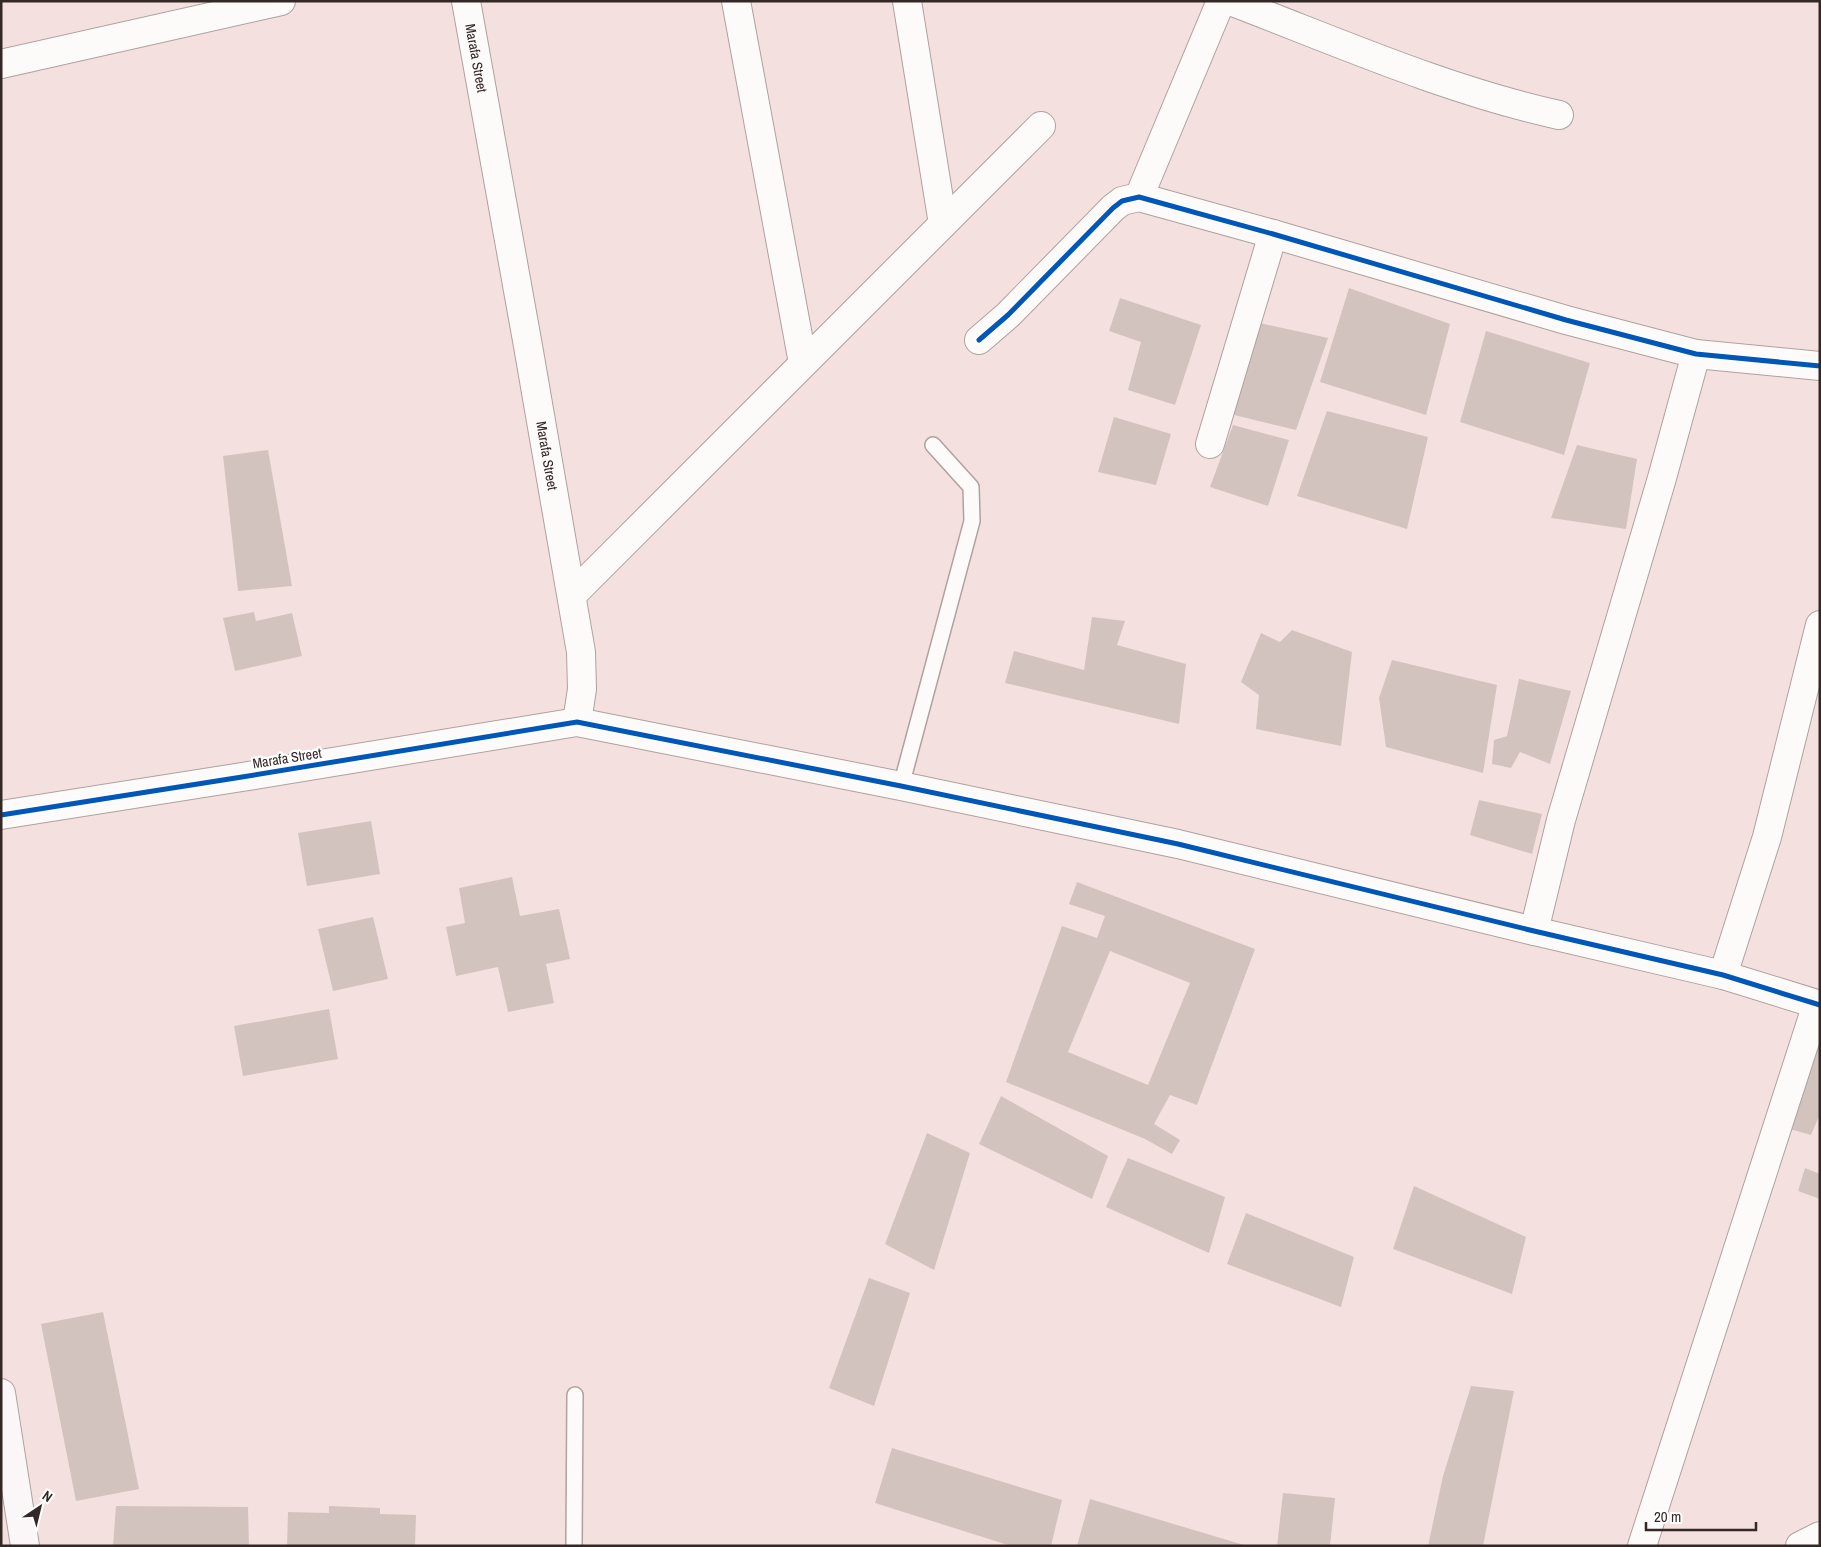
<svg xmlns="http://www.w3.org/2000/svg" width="1821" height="1547" font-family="'Archivo Narrow',sans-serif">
<rect width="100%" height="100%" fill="#f4e1df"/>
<path fill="#d3c3be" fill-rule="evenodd" d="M1349 288 1450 324 1426 415 1320 382Z
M1120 298 1201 325 1175 405 1128 390 1141 342 1109 331Z
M1251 321 1328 338 1296 430 1222 412Z
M1486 331 1590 363 1564 455 1460 422Z
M1327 411 1428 437 1407 529 1297 496Z
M1114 417 1171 434 1156 485 1098 472Z
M1233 425 1289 440 1268 506 1210 487Z
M1577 445 1637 459 1626 529 1551 518Z
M268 450 292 586 238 591 223 456Z
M254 612 256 621 292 613 302 656 235 671 223 618Z
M1092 617 1125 621 1117 645 1186 664 1179 724 1005 683 1014 651 1084 670Z
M1292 630 1352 652 1341 746 1256 729 1259 695 1241 682 1261 633 1280 642Z
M1392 660 1497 685 1483 773 1386 747 1379 698Z
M1519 679 1571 691 1550 764 1520 752 1511 768 1492 764 1494 740 1507 736Z
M1479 800 1542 814 1532 854 1470 835Z
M371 821 380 874 307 886 298 833Z
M512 877 520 916 559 909 570 959 546 964 554 1003 508 1012 498 967 456 976 446 927 465 923 459 888Z
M1077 882 1255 949 1197 1105 1170 1095 1154 1124 1180 1140 1172 1154 1145 1139 1006 1082 1062 926 1097 938 1105 916 1069 904ZM1110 951 1190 983 1148 1085 1068 1052Z
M373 917 388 979 333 991 318 929Z
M329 1009 338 1059 243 1076 234 1026Z
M1813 1041 1820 1044V1114L1811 1135 1779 1126Z
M1001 1096 1108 1156 1092 1199 979 1144Z
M927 1133 970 1153 934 1270 885 1244Z
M1128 1158 1225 1197 1209 1253 1106 1207Z
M1805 1168 1820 1174V1199L1798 1191Z
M1414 1186 1526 1237 1512 1294 1393 1249Z
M1246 1213 1354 1257 1341 1307 1227 1264Z
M869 1278 910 1293 874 1406 829 1388Z
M103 1312 139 1489 76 1501 41 1324Z
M1471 1386 1514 1391 1483 1546H1428L1443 1476Z
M892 1448 1062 1500 1051 1546H1011L875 1503Z
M1283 1493 1335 1498 1330 1546H1277Z
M1090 1499 1244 1545V1546H1077Z
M116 1506 248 1507 249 1546H113Z
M329 1506 380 1508V1514L416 1515 415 1546H287L288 1512 329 1513Z"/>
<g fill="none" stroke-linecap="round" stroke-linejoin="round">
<defs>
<path id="lane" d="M901 786 972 521 971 487 933 445
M574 1546 575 1395"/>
<g id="street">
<path id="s1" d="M466 1 528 346 581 652 582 689 577 722"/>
<path d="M736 1 803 363"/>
<path d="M907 1 943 224"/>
<path d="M1230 1C1338 42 1446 90 1559 115"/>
<path d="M1 64 281 1"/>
<path d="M1139 197 1221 1"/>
<path d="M979 340 1008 315 1113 208 1122 201 1139 197 1273 234 1566 320 1696 354 1820 366"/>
<path d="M1210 444 1273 234"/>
<path d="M572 595 1041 126"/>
<path d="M1 815 242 777 577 722 901 786 1178 844 1534 931 1723 975 1820 1005"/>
<path d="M1534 931 1561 820 1662 478 1696 354"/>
<path d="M1723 975 1767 837 1820 625"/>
<path d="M1642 1546 1817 1004"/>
<path d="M1800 1546 1820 1536"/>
</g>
<path id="secondary" d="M1 1393 25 1546"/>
</defs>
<use href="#lane" stroke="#afa19f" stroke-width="18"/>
<use href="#street" stroke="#afa19f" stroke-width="30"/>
<use href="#secondary" stroke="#afa19f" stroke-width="30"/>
<use href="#lane" stroke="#fdfafa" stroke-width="15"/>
<use href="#street" stroke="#fdfafa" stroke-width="28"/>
<use href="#secondary" stroke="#fbf6f7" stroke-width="28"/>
<defs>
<path id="cycleway" d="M979 340 1008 315 1113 208 1122 201 1139 197 1273 234 1566 320 1696 354 1820 366
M1 815 242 777 577 722 901 786 1178 844 1534 931 1723 975 1820 1005"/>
</defs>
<use href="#cycleway" stroke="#fff" stroke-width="8"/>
<use href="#cycleway" stroke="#0057b8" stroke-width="5"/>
</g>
<g text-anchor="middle" stroke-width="4.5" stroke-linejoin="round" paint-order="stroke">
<g font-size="14" fill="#342827" stroke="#fff">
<text dy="5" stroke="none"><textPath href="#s1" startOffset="58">Marafa Street</textPath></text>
<text dy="5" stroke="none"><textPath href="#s1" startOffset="462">Marafa Street</textPath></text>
<text transform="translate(287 758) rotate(-9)" y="5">Marafa Street</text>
</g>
</g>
<rect width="1821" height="1547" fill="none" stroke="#342827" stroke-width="5"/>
<g transform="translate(40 1507) rotate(35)" stroke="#ffffff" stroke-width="4" paint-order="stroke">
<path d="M0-4L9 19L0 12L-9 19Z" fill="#342827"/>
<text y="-8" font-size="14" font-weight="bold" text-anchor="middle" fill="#342827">N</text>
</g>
<path d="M1646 1522v8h110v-8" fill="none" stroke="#342827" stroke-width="2.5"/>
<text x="1654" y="1522" font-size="15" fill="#342827" stroke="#ffffff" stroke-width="4" paint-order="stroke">20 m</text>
</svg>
